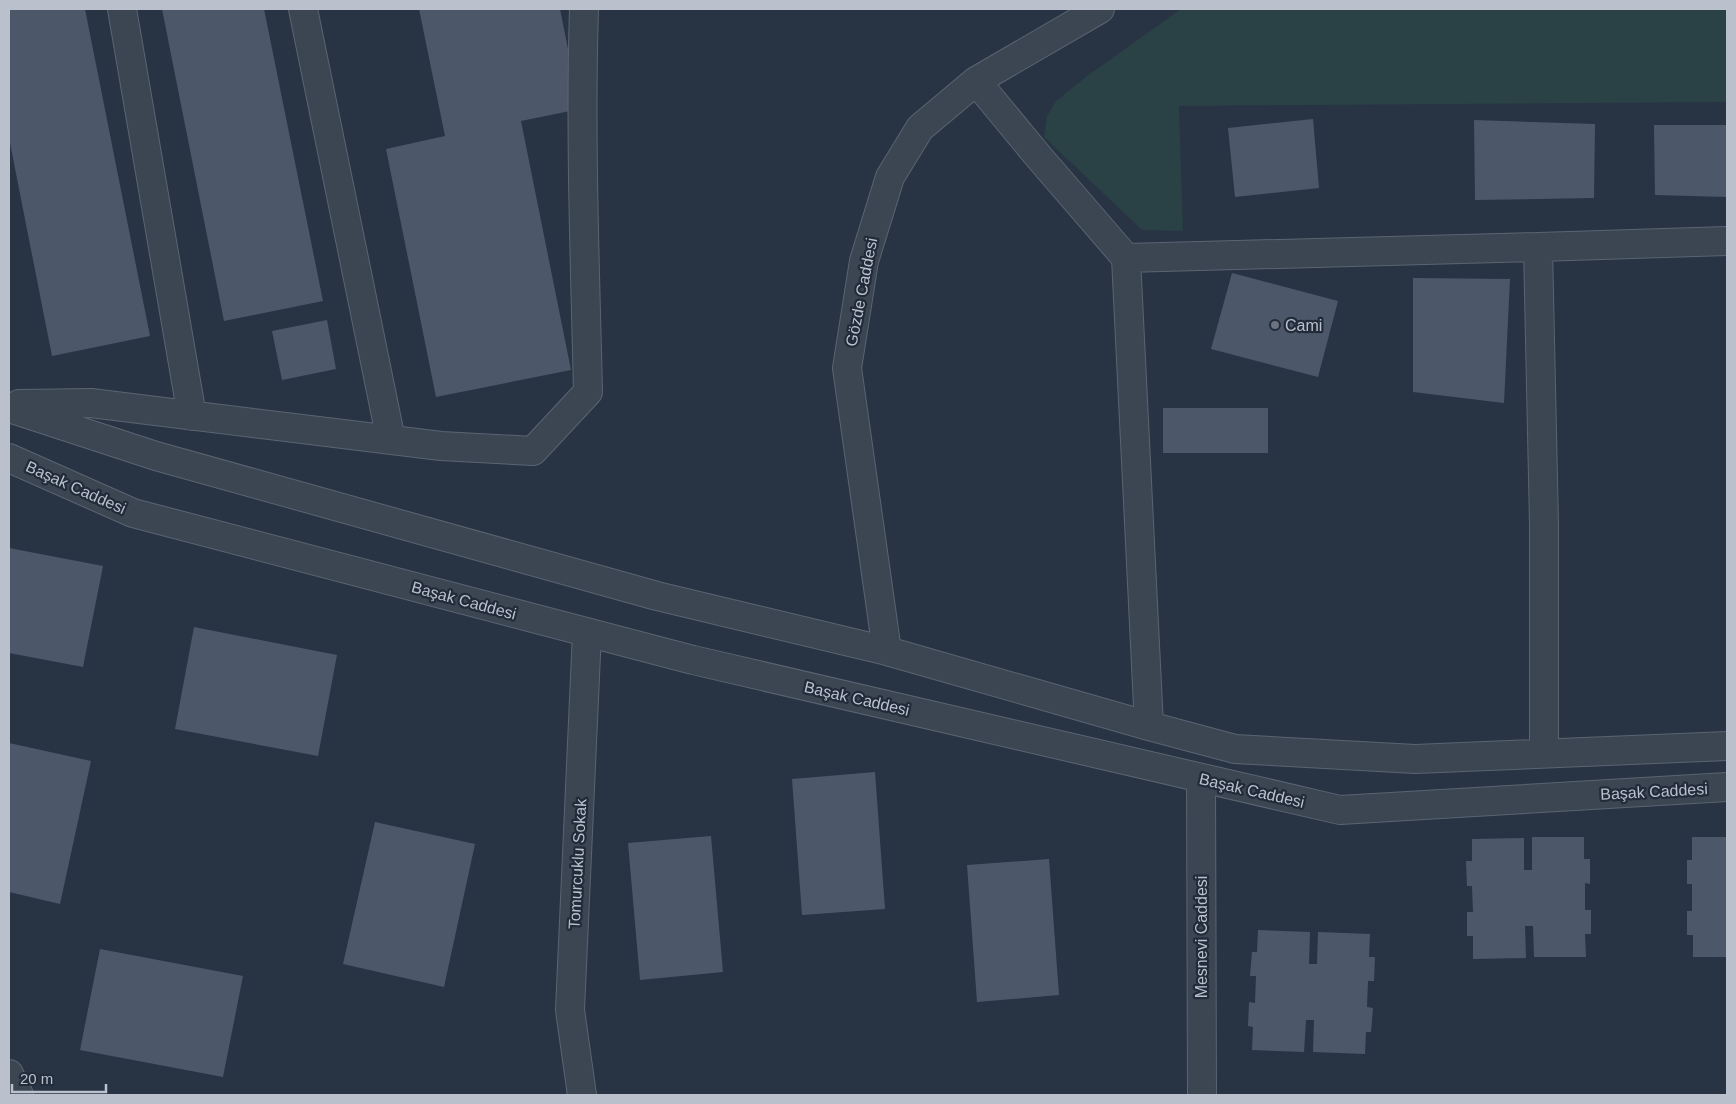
<svg xmlns="http://www.w3.org/2000/svg" width="1736" height="1104" font-family="Arial,sans-serif">
<rect width="100%" height="100%" fill="#283444"/>
<path fill="#2a4145" d="M1181 9H1727V102L1179 106 1183 231 1142 230 1044 137 1047 116 1056 101 1087 76Z"/>
<path fill="#4c586a" d="M9 9H85L150 336 52 356 9 138Z
M162 9H264L323 301 224 321Z
M419 9H560L580 109 521 121 571 370 436 397 386 149 445 136Z
M1313 119 1319 188 1235 197 1228 128Z
M1474 120 1595 124 1594 198 1475 200Z
M1654 125H1727V197L1655 195Z
M1232 273 1338 301 1318 377 1211 349Z
M1413 278 1510 279 1504 403 1413 392Z
M327 320 336 369 282 380 272 331Z
M1163 408H1268V453H1163Z
M9 548 103 566 83 667 9 653Z
M194 627 337 655 318 756 175 729Z
M9 743 91 761 60 904 9 892Z
M875 772 885 909 802 915 792 779Z
M375 822 475 844 444 987 343 964Z
M711 836 723 972 640 980 628 843Z
M1532 837H1584V859H1590V884L1585 883V910H1591V934H1585L1586 957H1534L1533 926H1525L1526 958 1473 959V936H1467V912H1473L1472 886H1467L1466 861H1472V839L1524 838V870H1532Z
M1692 837H1727V957H1693V935H1687V911H1692V884H1687V860H1692Z
M1049 859 1059 995 977 1002 967 865Z
M1258 930 1310 932 1309 964H1317L1318 932 1370 934 1369 957H1375L1374 981H1368L1367 1007 1373 1008 1371 1032H1366L1365 1054 1313 1052 1314 1020H1306L1304 1052 1252 1050 1253 1027 1248 1026 1249 1002 1255 1003 1256 976H1250L1252 952H1257Z
M100 949 243 976 223 1077 80 1050Z"/>
<g fill="none" stroke-linecap="round" stroke-linejoin="round">
<defs>
<path id="minor" d="M122 9 192 416
M303 9 391 440
M976 81 1038 156 1126 258 1149 726
M1538 247 1727 241
M1126 258 1538 247 1544 525V753
M19 404 91 403 441 446 533 451 588 392C585 264 580 136 584 9
M9 408 156 456 657 596 887 651 1149 726 1235 749 1415 759 1727 746
M9 458 133 513 693 660 1340 810 1727 787
M887 651 847 368 864 261 890 177 920 128 976 81 1100 9
M1201 778 1202 1095
M9 1074 19 1095
M582 1095 570 1010 587 632"/>
</defs>
<use href="#minor" stroke="#5b6471" stroke-width="30"/>
<use href="#minor" stroke="#3c4653" stroke-width="28"/>
</g>
<circle fill="#6b7280" stroke="#212b39" stroke-width="2" cx="1275" cy="325" r="5"/>
<g text-anchor="middle" stroke-width="4.5" stroke-linejoin="round" paint-order="stroke">
<g font-size="16" fill="#bac1cd" stroke="#212b39">
<text transform="translate(861 292) rotate(-79)" y="6">Gözde Caddesi</text>
<text transform="translate(76 487) rotate(24)" y="6">Başak Caddesi</text>
<text transform="translate(464 600) rotate(15)" y="6">Başak Caddesi</text>
<text transform="translate(857 698) rotate(13)" y="6">Başak Caddesi</text>
<text transform="translate(1252 790) rotate(13)" y="6">Başak Caddesi</text>
<text transform="translate(1654 791) rotate(-3)" y="6">Başak Caddesi</text>
<text transform="translate(577 864) rotate(-87)" y="6">Tomurcuklu Sokak</text>
<text transform="translate(1201 937) rotate(-90)" y="6">Mesnevi Caddesi</text>
</g>
<g font-size="16" fill="#bac1cd" stroke="#212b39" text-anchor="start">
<text x="1285" y="331">Cami</text>
</g>
</g>
<rect width="1736" height="1104" fill="none" stroke="#bac1cd" stroke-width="20"/>
<path d="M12 1084v8h94v-8" fill="none" stroke="#bac1cd" stroke-width="2.5"/>
<text x="20" y="1084" font-size="15" fill="#bac1cd" stroke="#212b39" stroke-width="4" paint-order="stroke">20 m</text>
</svg>
